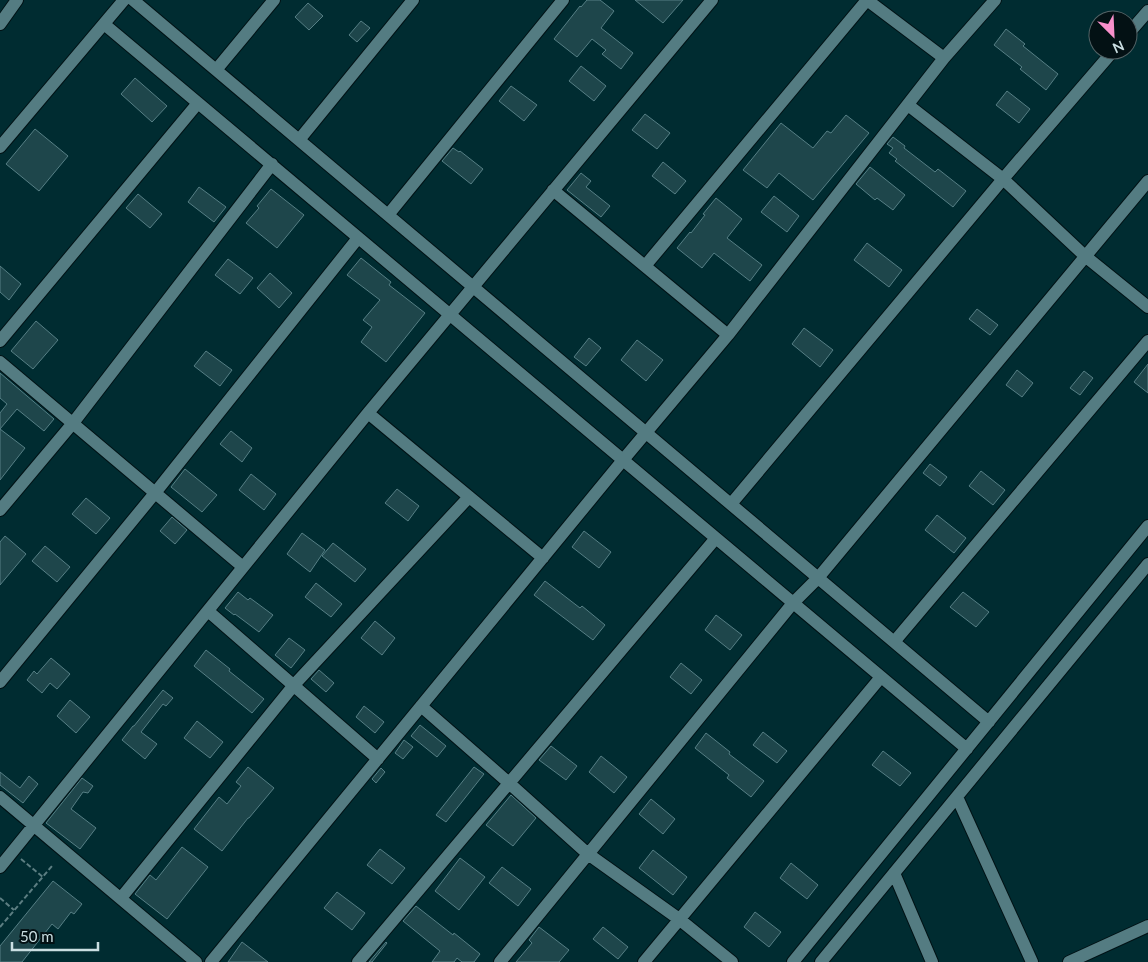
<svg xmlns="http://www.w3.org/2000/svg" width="1148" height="962" font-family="Lato,sans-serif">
<rect width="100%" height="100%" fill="#002c31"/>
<path fill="#1e464b" stroke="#567f85" d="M587 0H600L614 11 601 28 633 53 621 69 602 54 606 50 592 39 577 57 554 39 580 6 581 7Z
M635 0H683L663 23Z
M308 3 323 16 309 30 295 17Z
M361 21 370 28 357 42 349 35Z
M1006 29 1025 44 1023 46 1058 74 1046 90 1020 69 1022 67 994 45Z
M581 66 606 86 594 101 569 81Z
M135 78 167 106 152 122 121 94Z
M511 86 537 105 524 121 499 101Z
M1007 91 1030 109 1019 123 996 105Z
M645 114 670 133 657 149 632 130Z
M846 115 869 133 813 200 779 173 767 188 743 170 781 123 813 148 827 131 831 133Z
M35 129 68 156 39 191 6 164Z
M893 137 905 146 904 148 935 172 938 169 966 191 953 207 895 161 897 159 889 153 893 148 887 144Z
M453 148 459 152 460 151 483 169 471 184 442 161Z
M663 162 686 181 675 194 652 176Z
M870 167 905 195 893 210 877 198 875 200 856 184Z
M581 173 591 181 586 187 610 206 601 217 567 190Z
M199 187 226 207 214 222 188 202Z
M271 189 304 215 277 248 246 223 259 208 257 206Z
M138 194 162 214 150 228 126 208Z
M774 196 799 216 787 232 761 212Z
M716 198 742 219 727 238 762 265 750 281 714 253 702 268 677 248 690 232 691 233 705 215 703 214Z
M867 243 902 270 889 287 854 260Z
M361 258 391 282 389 285 425 313 386 362 361 342 372 327 363 320 380 300 347 275Z
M228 259 253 278 240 294 215 275Z
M0 266 21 284 9 300 0 292Z
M270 273 292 293 279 308 257 288Z
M977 309 998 325 990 335 969 319Z
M36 321 58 340 33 369 11 351Z
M804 328 833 350 820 367 792 344Z
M589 338 601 348 586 366 574 357Z
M637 340 663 360 646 381 621 360Z
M206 351 232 370 220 386 194 366Z
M1148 364V393L1134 382Z
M1017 370 1033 383 1022 397 1006 385Z
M1084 371 1093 378 1080 395 1070 388Z
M0 373 54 419 44 431 17 409 0 429V413L7 404 0 398Z
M0 429 25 448 0 480Z
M231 431 252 448 242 462 220 444Z
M930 464 947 477 940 486 923 473Z
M185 469 217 495 202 512 171 487Z
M981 471 1005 490 993 505 969 486Z
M251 474 276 494 264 510 239 490Z
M397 489 419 506 408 521 385 503Z
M86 498 110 518 96 534 72 514Z
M937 515 966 538 954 553 925 530Z
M172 517 187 530 175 544 160 531Z
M584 531 611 552 599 568 572 547Z
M302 533 325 550 310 572 287 554Z
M5 536 26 554 0 585V542Z
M333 543 366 569 355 582 322 556Z
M45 546 70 567 57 582 32 561Z
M545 581 580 608 582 606 605 625 593 640 534 595Z
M316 583 342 604 331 617 305 597Z
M238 592 248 600 250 598 273 615 259 632 235 614 234 615 225 608Z
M963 592 989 612 976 627 950 607Z
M716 615 742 635 730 650 705 630Z
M375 621 395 638 382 655 361 638Z
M289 638 305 650 291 668 275 655Z
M206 650 230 669 229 671 264 699 252 713 194 666Z
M51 658 70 674 57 689 50 683 42 693 27 680 34 671 37 674Z
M681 663 702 680 691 694 670 677Z
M319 670 334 683 326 692 311 679Z
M163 690 173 698 166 706 163 704 141 732 157 744 145 759 122 740 133 726H134Z
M70 700 90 717 76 733 57 716Z
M364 706 384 722 375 733 356 717Z
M197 721 223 742 210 758 184 738Z
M420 725 446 746 437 757 411 736Z
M763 732 787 751 777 763 753 745Z
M706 733 730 752 729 754 764 781 751 797 727 778 729 775 695 748Z
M404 740 413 747 403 759 395 753Z
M551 746 577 766 566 780 539 760Z
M883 751 911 773 900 786 872 765Z
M601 756 627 777 614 793 589 772Z
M248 767 274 788 249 818H248L222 851 194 829 219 797 227 804 241 786 236 782Z
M474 767 484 774 446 822 436 815Z
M381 768 385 772 376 783 372 779Z
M0 772 20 788 29 776 38 784 23 803 0 785Z
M82 778 93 786 88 793 83 792 71 809 96 828 80 849 46 823Z
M511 795 536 818 513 846 486 825Z
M651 799 675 819 663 834 639 814Z
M182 847 208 867 167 919 135 894 150 875 156 880Z
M380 849 405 868 392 884 367 865Z
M653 850 687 877 673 895 639 868Z
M460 858 485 877 459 910 435 891Z
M791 863 818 885 807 899 780 878Z
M502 867 531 889 518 906 489 883Z
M53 881 82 904 74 914 71 912 58 929 52 924 22 962H0V946Z
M337 892 365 913 352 930 324 908Z
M416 906 453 935 454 933 480 954 474 962H462L457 958 454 962H432L440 951 403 921Z
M755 912 781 932 769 947 744 927Z
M539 927 569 950 559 962H516L532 943 529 940Z
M603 927 628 947 618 959 593 939Z
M242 942 268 962H228Z
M386 942 387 943 372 962H369Z"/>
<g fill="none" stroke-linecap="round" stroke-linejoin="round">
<defs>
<path id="minor" d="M133 0 989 722
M0 24 17 0
M104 24 967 749
M1128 34 1148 11
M216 70 274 0
M908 105 1003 179 1085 256 1148 307
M299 140 413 0
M0 147 124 0
M553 190 728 335
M388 215 563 0
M645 266 867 0 944 58
M0 341 198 103
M0 362 243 567
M368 413 543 558
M731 504 1003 179 1114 50
M0 510 73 423 272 164
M208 611 378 759
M894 642 1148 341
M0 682 155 493 358 238
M421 706 509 783 588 854 679 919 732 962
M0 797 196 962
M957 797 1032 962
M0 867 368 413 712 0
M894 873 932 962
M121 898 294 685 469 497
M211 962 623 460 728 335 944 58 995 0
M358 962 716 538
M500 962 793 603 818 578 1148 181
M644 962 881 677
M793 962 1148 526
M821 962 1148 564
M1069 962 1148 926"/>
</defs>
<use href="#minor" stroke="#011215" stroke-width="14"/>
<path stroke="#5c7e82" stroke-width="2" stroke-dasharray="5 2.5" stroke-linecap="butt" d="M21 859 43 877
M0 898 14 910
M0 927 52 866"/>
<use href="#minor" stroke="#547c82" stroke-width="12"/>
</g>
<g transform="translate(1113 35) rotate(156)"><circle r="24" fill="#031114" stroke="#536366"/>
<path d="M0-4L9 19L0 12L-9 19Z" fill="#f890cb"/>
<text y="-8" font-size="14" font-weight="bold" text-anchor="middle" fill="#cadfe2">N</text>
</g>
<path d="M12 942v8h86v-8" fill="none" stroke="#cadfe2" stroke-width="2.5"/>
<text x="20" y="942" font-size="15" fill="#cadfe2" stroke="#031114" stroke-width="4" paint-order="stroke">50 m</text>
</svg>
